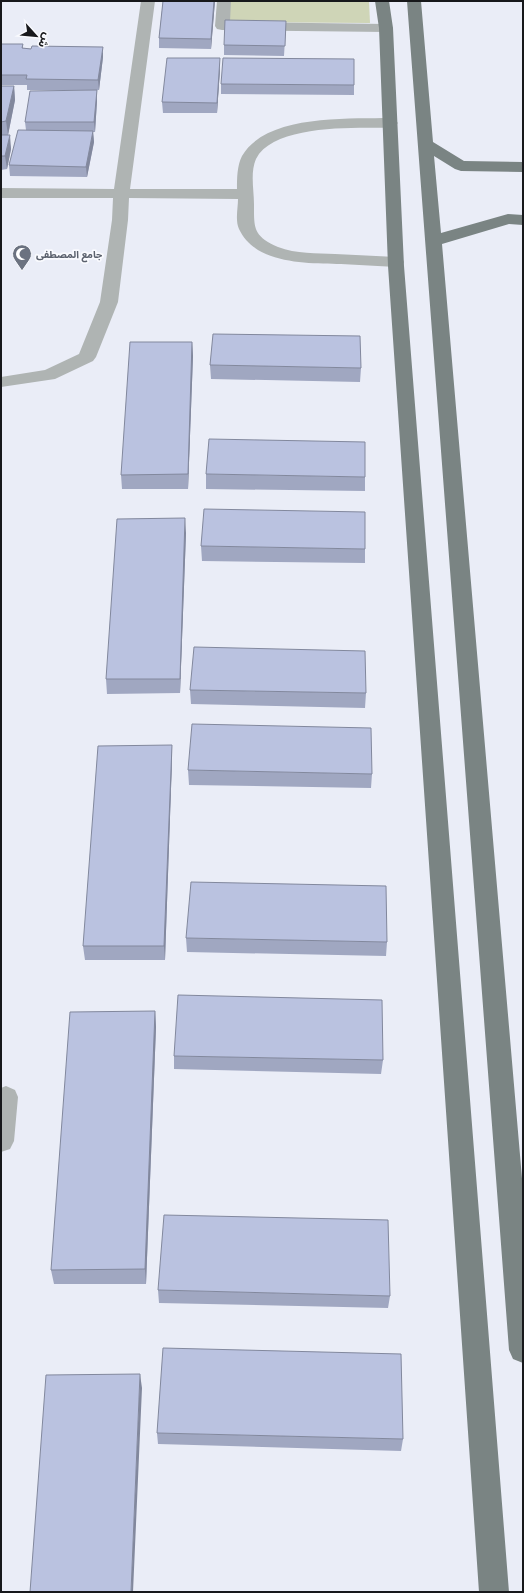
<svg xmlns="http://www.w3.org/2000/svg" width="524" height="1593" font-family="Spectral,'Noto Sans Arabic',serif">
<rect width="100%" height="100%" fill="#eaedf7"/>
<path fill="#cfd5b7" d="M230 1H369L370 23 229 22Z"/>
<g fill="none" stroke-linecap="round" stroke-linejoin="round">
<path fill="#afb4b3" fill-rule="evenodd" d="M141 1H155L130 189H237C237 178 237 166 242 156 266 114 348 119 390 118L395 120 398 123 395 126 390 128C356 128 274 124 256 159 250 173 254 190 254 204 254 228 253 236 278 247 296 254 317 253 335 254 356 255 376 256 396 257L402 258 404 262 402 266 396 267C378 266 359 265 341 264 308 263 256 265 239 229 235 220 238 208 238 199L129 198 128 220 118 302 96 357 93 361 55 379 1 387V377L45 370 79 354 100 302 112 220 113 198H1V188L114 189Z
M217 1H231L230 22 386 24 391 25 393 28 391 31 386 32 222 30 217 29 215 26Z
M6 1086 15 1090 18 1097 14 1141 10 1149 1 1152V1088Z"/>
<path fill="#7a8483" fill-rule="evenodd" d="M375 1H389L393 28 404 266 509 1592H479L388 266 379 28Z
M407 1H421L433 142 464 161 523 162V172L461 171 455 169 434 156 441 233 508 214 523 215V225L509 224 442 244 523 1190V1363L513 1359 509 1350Z"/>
</g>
<path fill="#a0a7c1" d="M163 1H215L211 49 159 48V38Z
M286 21 284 56 224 55V45Z
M1 44H23V48L31 49 103 57 99 90H27V85H1Z
M220 69 217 113H163L162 102Z
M221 84 354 85V95L221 94Z
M1 86H14L15 100 8 135 11 149 7 169 1 170Z
M97 90V101L95 132H93L94 142 87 177 10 176 9 165 26 130 25 122Z
M192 342 193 356 188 489H122L121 475Z
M210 365 361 368 360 382 211 379Z
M206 474 365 477V491L206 489Z
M186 533 180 693 107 694 106 679Z
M201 546 365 549V563L202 561Z
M190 690 366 693 365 708 191 704Z
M172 745V760L165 960H85L83 946Z
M188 770 372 774 371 788 189 785Z
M186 938 387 942 386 956 187 952Z
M155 1011 156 1027 146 1284H54L51 1270Z
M174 1056 383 1060 381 1074 174 1069Z
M158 1290 390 1296 388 1308 159 1303Z
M157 1433 403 1439 401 1451 158 1444Z"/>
<path fill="#82889d" d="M214 1H215L211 49V39Z
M103 47V57L99 90 98 80Z
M220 58V69L217 113V103Z
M14 86 15 100 8 135 6 121Z
M97 90V101L95 132 94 122Z
M93 131 94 142 87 177 86 167Z
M10 135 11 149 7 169 5 156Z
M192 342 193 356 188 489V474Z
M185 518 186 533 180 693V679Z
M172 745V760L165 960 164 946Z
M155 1011 156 1027 146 1284 145 1269Z
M140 1374 142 1388 133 1592H131Z"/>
<path fill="#bac2e0" stroke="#82889d" d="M163 1H214L211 39 159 38Z
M225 20 286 21 285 46 224 45Z
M1 44H23L22 48 31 49 32 46 103 47 98 80 26 79 27 75H1Z
M167 58H220L217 103 162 102Z
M223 58 354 59V85L221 84Z
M1 86H14L6 121 1 122Z
M97 90 94 122H25L30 91Z
M18 130 93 131 86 167 9 165Z
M1 135H10L5 156H1Z
M213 334 360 336 361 368 210 365Z
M130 342H192L188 474 121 475Z
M209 439 365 442V477L206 474Z
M204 509 365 512V549L201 546Z
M185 518 180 679H106L117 519Z
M194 647 365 651 366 693 190 690Z
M192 724 371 728 372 774 188 770Z
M172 745 164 946H83L98 746Z
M191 882 386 886 387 942 186 938Z
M178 995 382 1000 383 1060 174 1056Z
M155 1011 145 1269 51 1270 70 1012Z
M164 1215 388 1220 390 1296 158 1290Z
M163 1348 401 1354 403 1439 157 1433Z
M140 1374 131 1592H30L46 1375Z"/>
<defs>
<symbol id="mosque-pin" viewBox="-11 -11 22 30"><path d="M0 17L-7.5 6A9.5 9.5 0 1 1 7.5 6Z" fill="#6b7280" stroke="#f9fafe"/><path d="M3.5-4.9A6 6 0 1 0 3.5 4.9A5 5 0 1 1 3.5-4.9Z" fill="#fff"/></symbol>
</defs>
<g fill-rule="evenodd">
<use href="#mosque-pin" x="11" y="243" width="22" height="30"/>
</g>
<g text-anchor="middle" stroke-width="3.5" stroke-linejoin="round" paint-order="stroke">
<g font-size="10" font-weight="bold" fill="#5b616d" stroke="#f9fafe" text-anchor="start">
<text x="36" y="258">جامع المصطفى</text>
</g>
</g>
<rect width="524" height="1593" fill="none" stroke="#17181b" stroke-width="4"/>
<g transform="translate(36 36) rotate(117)" stroke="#f9fafe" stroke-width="3" paint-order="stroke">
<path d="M0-3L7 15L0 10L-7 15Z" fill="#17181b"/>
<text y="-6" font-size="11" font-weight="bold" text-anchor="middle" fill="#17181b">ش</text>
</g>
</svg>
